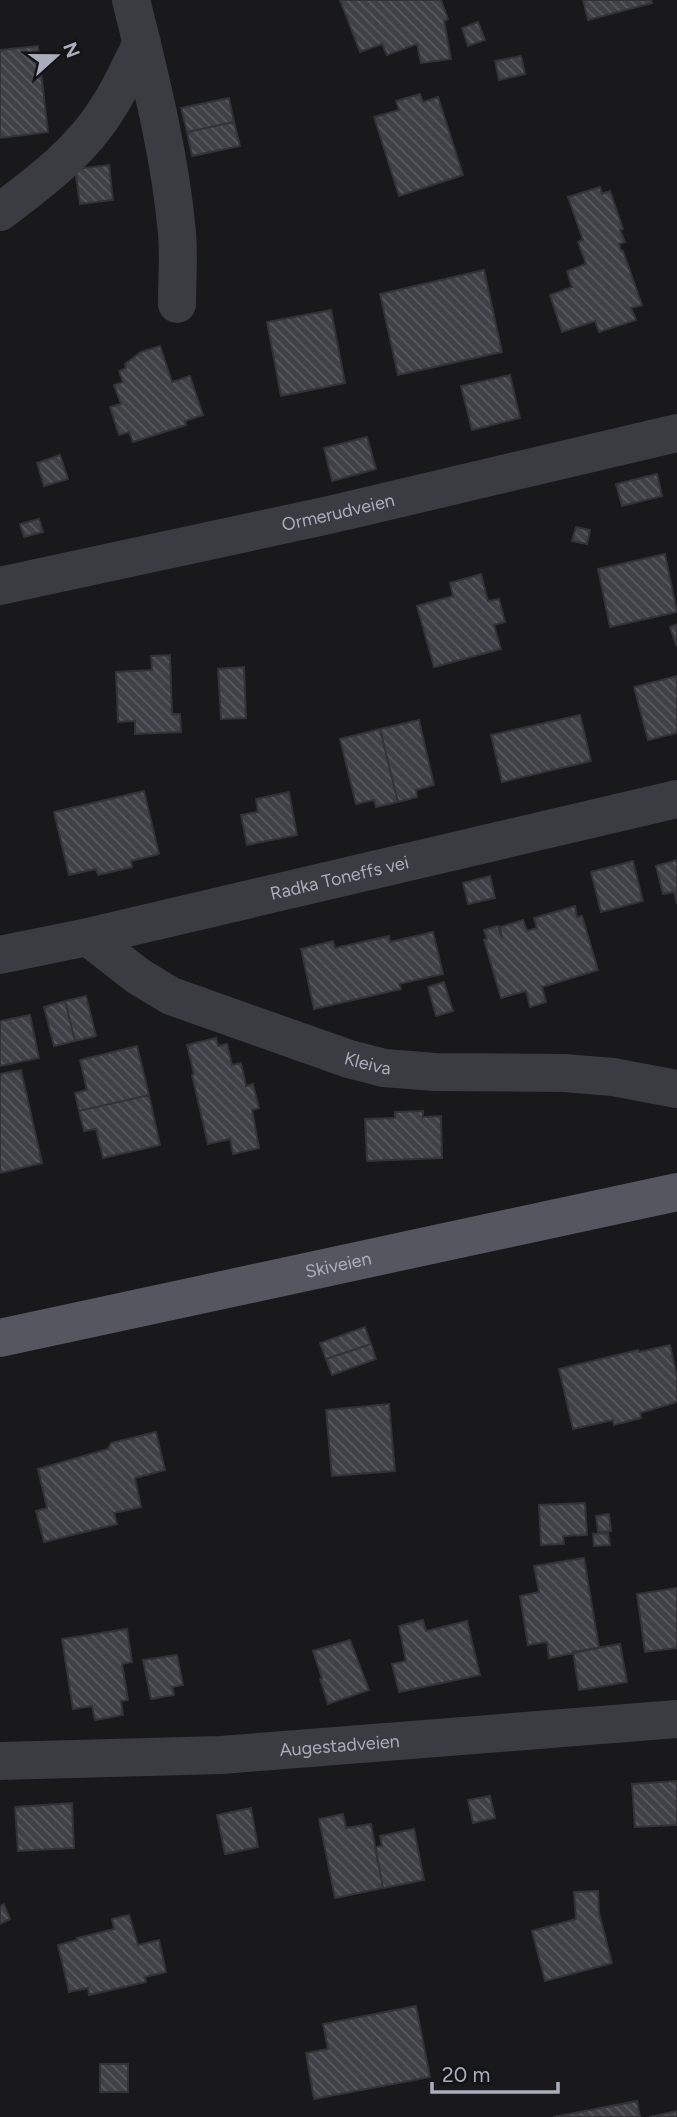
<svg xmlns="http://www.w3.org/2000/svg" width="677" height="2117" font-family="Figtree,sans-serif">
<defs>
<pattern id="building-back-hatch" width="6" height="6" patternUnits="userSpaceOnUse" patternTransform="scale(1.75)"><rect width="6" height="6" fill="#404146"/><path d="M-1 5l2 2M0 0l6 6M5-1l2 2" fill="none" stroke="#595a5f"/></pattern>
</defs>
<rect width="100%" height="100%" fill="#19191b"/>
<path fill="url(#building-back-hatch)" stroke="#333337" stroke-width="2" d="M340 0H441L448 19 444 21 451 59 421 63 417 44 387 55 382 44 360 52Z
M583 0H651L652 3 588 20Z
M478 22 485 40 468 46 462 28Z
M38 46 48 132 0 138V50Z
M521 56 525 74 499 80 495 61Z
M420 94 423 102 438 97 463 175 399 196 374 117 399 110 396 101Z
M229 98 234 122 187 132 181 108Z
M234 122 240 146 192 156 187 132Z
M109 165 113 200 80 204 75 169Z
M600 187 602 194 610 191 623 229 620 230 625 242 619 244 621 251H623L642 305 631 308 636 320 599 332 595 321 562 332 550 295 572 287 567 271 586 264 578 242 583 240 568 197Z
M484 270 502 352 398 375 380 294Z
M331 310 345 383 281 396 267 322Z
M160 346 172 382 190 376 203 415 185 421 186 425 133 442 129 432 119 435 110 407 121 404 114 385 123 382 119 371 126 368 125 364 141 352Z
M510 375 520 418 472 430 461 386Z
M367 437 376 469 332 481 324 448Z
M60 455 68 479 44 486 37 463Z
M657 474 662 496 622 506 616 484Z
M39 519 43 532 24 537 20 524Z
M576 527 590 530 587 544 572 541Z
M665 554 677 612 610 627 598 569Z
M481 574 488 601 499 599 505 622 494 625 501 649 434 667 417 606 453 596 450 583Z
M677 624V644L676 645 670 627Z
M170 655 172 714H180L181 732 135 734V721L118 722 116 672 152 670 151 656Z
M244 667 246 718 221 719 218 669Z
M677 676V733L648 740 634 687Z
M580 715 591 761 502 782 491 735Z
M419 720 434 785 416 790 417 797 398 802 380 729Z
M380 729 398 802 376 807 374 800 356 804 340 739Z
M144 791 159 854 131 861 132 867 98 875 96 869 69 875 54 812Z
M289 792 297 835 247 845 241 815 258 812 256 799Z
M677 860V904L674 892 663 894 656 866Z
M633 861 643 901 601 912 591 872Z
M490 876 495 898 468 904 463 883Z
M575 906 577 917 582 916 598 970 542 987 546 1002 530 1007 526 991 501 998 484 940 487 939 484 930 498 926 502 938 500 927 523 920 527 931 537 928 534 918Z
M433 932 443 974 399 984 401 989 314 1009 301 949 333 941 335 948 389 936 390 942Z
M444 982 453 1011 436 1016 428 987Z
M86 996 96 1036 75 1041 65 1001Z
M65 1001 75 1041 54 1046 44 1007Z
M30 1015 39 1058 0 1066V1021Z
M216 1038 218 1046 227 1044 232 1065 241 1063 246 1086 253 1084 259 1108 252 1110 259 1148 233 1154 230 1139 208 1144 192 1075 194 1074 187 1045Z
M137 1046 149 1095 79 1111 75 1093 87 1090 80 1060Z
M21 1070 42 1163 0 1173V1074Z
M149 1095 160 1145 103 1158 96 1129 84 1131 79 1111Z
M423 1111V1117L441 1116 442 1158 367 1161 365 1119 395 1118V1112Z
M365 1327 371 1344 326 1359 320 1343Z
M371 1344 376 1359 332 1375 326 1359Z
M670 1345 677 1376V1402L640 1413 641 1418 614 1425 613 1420 573 1429 559 1369 638 1350 639 1352Z
M389 1404 395 1471 332 1476 326 1410Z
M156 1432 165 1470 135 1478 141 1507 114 1513 117 1524 44 1542 36 1511 47 1508 38 1469 108 1449 111 1443Z
M585 1503 587 1535 563 1536 564 1544 541 1545 539 1505Z
M609 1514 611 1531 598 1532 596 1516Z
M608 1533 610 1545 594 1546 593 1534Z
M584 1558 599 1648 549 1658 547 1642 528 1645 520 1596 539 1592 534 1566Z
M677 1588V1648L645 1652 637 1594Z
M423 1620 426 1631 467 1621 480 1675 399 1692 392 1664 406 1661 399 1626Z
M127 1629 132 1662 122 1664 128 1700 121 1701 123 1715 95 1720 92 1706 73 1709 62 1639Z
M350 1640 369 1690 328 1704 320 1679 322 1678 313 1651Z
M620 1644 627 1682 579 1690 573 1652Z
M177 1655 183 1685 172 1687 174 1695 151 1699 143 1660Z
M677 1781V1825L635 1827 632 1784Z
M490 1796 495 1818 473 1823 468 1800Z
M72 1803 74 1848 18 1851 15 1807Z
M251 1808 258 1847 225 1854 217 1815Z
M343 1814 346 1828 371 1824 383 1888 335 1898 319 1819Z
M414 1829 424 1880 383 1888 375 1847 382 1846 380 1836Z
M598 1891 599 1913 612 1963 545 1981 532 1931 576 1919 574 1892Z
M4 1904 10 1919 0 1924V1906Z
M129 1915 138 1945 159 1940 166 1972 145 1977 146 1982 89 1995 88 1988 69 1992 58 1945 77 1940V1938L114 1929 112 1919Z
M416 2006 430 2077 314 2099 306 2053 328 2049 323 2024Z
M100 2064H128V2092H100Z
M637 2101 640 2117H553Z
M677 2111V2117H649Z"/>
<g fill="none" stroke-linecap="round" stroke-linejoin="round">
<g stroke="#3b3c42" stroke-width="38">
<path d="M131 0C150 77 170 154 177 233 179 257 177 281 177 304"/>
<path d="M0 212C40 182 83 150 109 106 122 86 131 64 142 43"/>
<path id="s1" d="M0 586 329 515 677 433"/>
<path id="s2" d="M88 937 138 976 171 996 349 1059 384 1068 435 1072 564 1073 613 1077 677 1089"/>
<path id="s3" d="M0 955 88 937 677 799"/>
<path id="s4" d="M0 1761 221 1755 677 1719"/>
</g>
<path stroke="#555660" stroke-width="38" id="s5" d="M0 1338 677 1192"/>
</g>
<g text-anchor="middle" stroke-width="5" stroke-linejoin="round" paint-order="stroke">
<g font-size="18" fill="#aaadbc" stroke="#141416">
<text dy="6" stroke="none"><textPath href="#s1" startOffset="346">Ormerudveien</textPath></text>
<text dy="6" stroke="none"><textPath href="#s3" startOffset="348">Radka Toneffs vei</textPath></text>
<text dy="6" stroke="none"><textPath href="#s2" startOffset="310">Kleiva</textPath></text>
<text dy="6" stroke="none"><textPath href="#s5" startOffset="346">Skiveien</textPath></text>
<text dy="6" stroke="none"><textPath href="#s4" startOffset="340">Augestadveien</textPath></text>
</g>
</g>
<g transform="translate(56 56) rotate(69)" stroke="#141416" stroke-width="5" paint-order="stroke">
<path d="M0-5L12 26L0 18L-12 26Z" fill="#aaadbc"/>
<text y="-10" font-size="19" font-weight="bold" text-anchor="middle" fill="#aaadbc">N</text>
</g>
<path d="M432 2082v10h126v-10" fill="none" stroke="#aaadbc" stroke-width="3.5"/>
<text x="442" y="2082" font-size="21" fill="#aaadbc" stroke="#141416" stroke-width="5" paint-order="stroke">20 m</text>
</svg>
